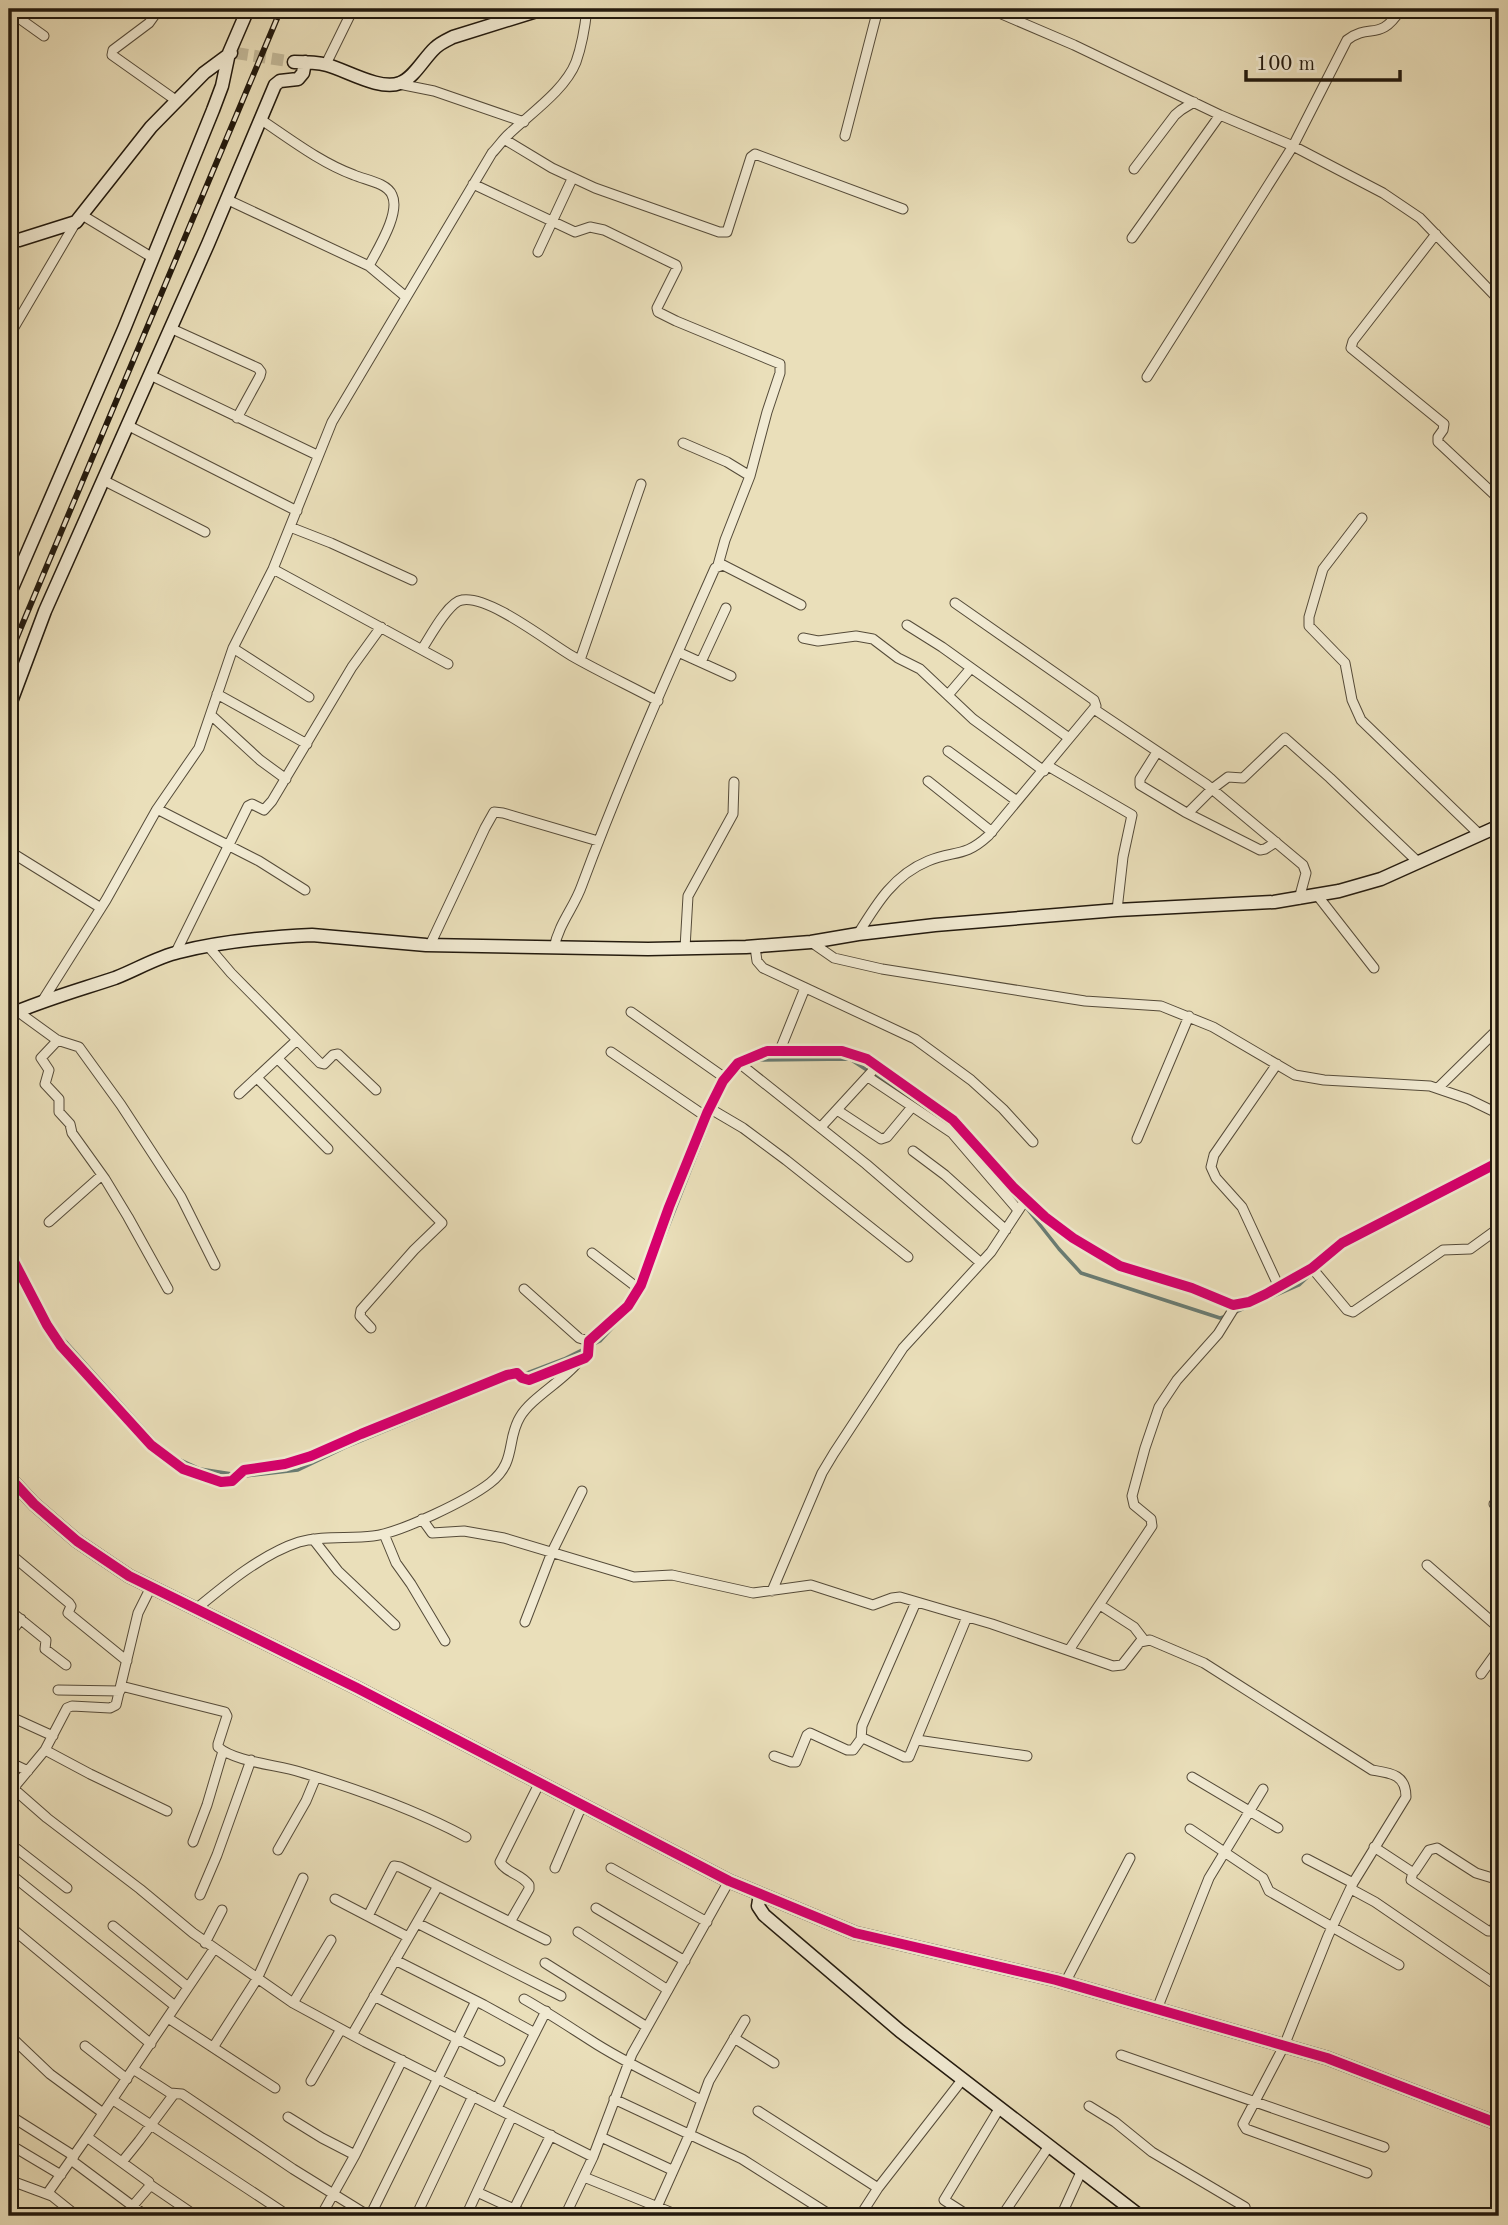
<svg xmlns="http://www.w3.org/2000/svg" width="1508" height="2225" font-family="'Old Standard TT',serif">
<rect width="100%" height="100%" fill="#eadfba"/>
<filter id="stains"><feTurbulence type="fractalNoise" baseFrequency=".00286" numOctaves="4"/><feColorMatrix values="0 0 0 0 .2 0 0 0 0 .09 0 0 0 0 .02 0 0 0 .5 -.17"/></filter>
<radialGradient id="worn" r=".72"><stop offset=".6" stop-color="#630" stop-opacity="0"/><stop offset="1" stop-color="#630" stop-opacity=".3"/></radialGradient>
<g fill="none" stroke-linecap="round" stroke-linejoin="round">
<path stroke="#697b72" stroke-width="3.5" d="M751 1060 850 1059 946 1122 953 1129
M970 1147 1025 1206 1059 1249 1081 1273 1220 1318 1227 1316
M1468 1183 1499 1167
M9 1241 28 1280
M653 1265 718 1099
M1260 1302 1299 1285 1313 1272
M1234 1313 1249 1306
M55 1330 160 1447
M522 1375 564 1359 600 1341 625 1314
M174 1457 200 1469 245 1476 298 1470 346 1447 515 1377"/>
<path stroke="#c2b898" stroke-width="12" stroke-dasharray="12 6" stroke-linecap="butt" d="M236 53 294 62"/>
<defs>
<path id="street" d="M159 9 149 23 113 50 112 55 177 101
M990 9 1074 45 1220 115 1293 146 1383 193 1420 218 1499 300
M9 11 44 36
M326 64 353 9
M399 84 434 91 524 122
M260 119C290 139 321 163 354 175 366 180 387 183 392 195 401 213 377 250 369 266
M845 136 878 9
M504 139 552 168 595 188 719 232H727L751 157 755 154 903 209
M1134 169 1175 115 1181 110 1194 102
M473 184 575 232 590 227 604 230 676 265 677 268 657 308 658 312 676 321 780 364V373L767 412 750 476 725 540 718 565
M226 199 369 266 406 297
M82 215 153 258
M1436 234 1353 341 1351 348 1444 424 1443 430 1438 437V442L1499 499
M1132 238 1220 115
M538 252 572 179
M170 328 258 368 261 372 260 376 237 418
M9 336 76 222
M150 375 317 455
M1147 377 1293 146 1347 40C1371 22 1379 43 1401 9
M127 425 297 511
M683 443 727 462 750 476
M103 480 205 532
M1362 518 1323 569 1309 617V626L1345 663 1352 700 1361 720 1479 834
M290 527 331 543 412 580
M273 569 448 664
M907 625 942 647 1069 738
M803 638 818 641 856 636 873 639 898 658 920 669 973 719 1044 771
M233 648 309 697
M422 649C430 637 448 602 462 600 489 595 548 642 572 656 600 672 630 686 658 701
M678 652 731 676
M580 660 641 484
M701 662 726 608
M217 694 307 744
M948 695 971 668
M1094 709 1206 784 1303 865 1306 873 1299 899
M211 715 260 760 286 779
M948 751 1017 801
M1157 752 1140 779V785L1185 812 1260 850 1265 849 1276 842
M1048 766 1132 815 1123 857 1117 910
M928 781 992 832
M157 809 259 861 305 890
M1188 813 1212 789 1228 777 1243 778 1285 738 1330 778 1419 863
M9 851 101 908
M1317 895 1374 968
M858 934C877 903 894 875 928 861 954 850 964 858 988 836L1096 706 1094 700 955 603
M811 942 834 958 882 969 1085 1001 1161 1006 1213 1027 1295 1075 1324 1080 1430 1086 1468 1099 1499 1114
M430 945 485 828 494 812 503 813 598 841
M208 946 231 973 320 1063 324 1064 333 1055 338 1054 376 1090
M755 947 757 961 763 968 915 1039 971 1080 1003 1109 1033 1142
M554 948C559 923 574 908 582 885 622 777 669 672 715 568L723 565 801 605
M685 948 688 896 733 814 734 782
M176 952 248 806 252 804 264 810 272 801 352 667 381 627
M43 1000 106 900 157 809 199 748 233 648 273 569 332 422 492 153C498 147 503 139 510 133 531 113 565 90 576 62 582 45 585 27 587 9
M17 1011 57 1040 79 1047 121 1105 181 1197 215 1265
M631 1012 725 1078
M58 1040 41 1058 49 1070 45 1084 59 1099V1112L70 1124 72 1133 105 1179 128 1217 168 1289
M780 1050 805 988
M611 1052 705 1116
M278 1059 442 1223 414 1250 361 1310 360 1316 371 1328
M739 1063 866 1164 981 1263
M1277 1064 1214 1155 1211 1167 1216 1178 1242 1207 1279 1287
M868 1077 952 1133 1018 1210
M257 1078 328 1149
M1438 1088 1499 1028
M239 1094 297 1040
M709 1108 743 1128 786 1160 908 1257
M837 1110 881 1139 887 1137 912 1107
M821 1127 877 1066
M1137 1139 1189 1016
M913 1151 945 1175 1006 1230
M49 1222 102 1175
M9 1252 47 1325 61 1346 151 1445 183 1469 221 1482 232 1481 244 1470 285 1464 311 1456 361 1434 507 1375 517 1373 522 1378 529 1380 585 1358 588 1355 589 1341 628 1306 641 1285 669 1207 707 1113 723 1081 738 1063 767 1051H842L867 1059 953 1120 1014 1188 1045 1217 1073 1238 1120 1266 1192 1288 1233 1305 1249 1302 1266 1294 1312 1268 1342 1243 1499 1162
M592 1253 639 1289
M1312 1268 1347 1310 1353 1312 1443 1250 1470 1249 1499 1228
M524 1289 579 1338 589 1341
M1494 1504 1499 1509
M422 1519 432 1533 464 1531 504 1538 634 1577 672 1575 753 1593 811 1585 873 1605 892 1598 900 1597 992 1624 1113 1666 1122 1665 1140 1642 1150 1640 1204 1663 1372 1770C1390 1773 1406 1774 1406 1797L1353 1883 1328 1936 1284 2046 1243 2124 1246 2129 1367 2173
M384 1534 396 1563 411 1584 445 1641
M313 1539 338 1571 395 1625
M9 1553 69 1603 71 1606 68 1613 127 1661
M1427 1565 1499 1628
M151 1587 138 1613 116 1705 110 1708 72 1706 67 1708 45 1750 16 1785 15 1790 47 1818 140 1889 193 1933 293 2003 365 2042 593 2157
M772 1591 822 1473 834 1453 903 1348 991 1252 1026 1199
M1100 1605 1134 1627 1144 1640
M196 1609C225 1585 262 1554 299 1542 323 1535 349 1539 373 1536 400 1533 468 1500 490 1483 517 1462 506 1440 520 1417 531 1398 563 1381 578 1362
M9 1610 46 1640 45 1649 66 1665
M525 1622 552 1552 582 1491
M9 1635 21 1619
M1069 1650 1152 1526 1151 1519 1134 1505 1132 1496 1145 1448 1159 1407 1177 1380 1218 1334 1236 1305
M1481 1674 1499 1649
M121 1686 225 1712 227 1716 218 1744V1747C235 1762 278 1765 300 1772 357 1789 414 1809 466 1837
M58 1690 120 1691
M9 1716 53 1736
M861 1739 862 1726 916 1602
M917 1740 1027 1756
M45 1750 90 1774 167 1811
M774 1756 791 1762H796L807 1735 810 1733 847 1750H853L861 1739H865L904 1757H909L967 1617
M9 1762 28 1771
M1192 1777 1278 1828
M1190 1829 1263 1878 1269 1891 1399 1965
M9 1842 17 1850 9 1861
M193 1842 207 1805 223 1751
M1374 1847 1412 1872 1415 1871 1429 1850 1437 1848 1476 1873 1499 1880
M17 1849 67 1888
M278 1850 306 1801 316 1777
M1307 1859 1353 1883
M555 1868 582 1805
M611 1868 707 1922
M1413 1872 1411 1880 1488 1931H1492L1499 1921
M9 1873 175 2006
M1351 1889 1375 1902 1492 1982
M200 1895 217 1855 251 1760
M335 1899 408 1937
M596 1908 685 1961
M368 1916 394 1866 400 1867 438 1886
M510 1922 529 1889V1885C522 1874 506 1873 500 1862L539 1784
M417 1923 561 1996
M9 1926 151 2044
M113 1926 188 1987
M578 1932 668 1990
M205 1943 222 1910
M395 1960 484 2005 535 2033
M545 1963 647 2027
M1065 1983 1130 1858
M374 1996 500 2061
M524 1999C547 2012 568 2026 590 2040 625 2063 664 2080 701 2100
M293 2003 331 1940
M1157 2009 1209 1878 1263 1789
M168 2018 275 2088
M9 2035 50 2074 103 2113
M352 2035 438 1886 546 1940
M734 2038 774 2063
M85 2046 127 2079
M214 2046 257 1979 303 1878
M1121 2055 1384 2147
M133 2069 170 2093 182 2094 293 2169 369 2216
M311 2081 341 2029
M614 2099 742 2159 832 2216
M9 2100 12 2104 9 2110
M113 2100 289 2216
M1089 2106 1115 2122 1152 2152 1245 2207 1242 2216
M497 2108 546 2011
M758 2111 878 2188
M9 2115 74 2156
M288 2117 322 2138 355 2155
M601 2137 672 2170
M9 2144 61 2175
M71 2160 146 2216
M122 2162 139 2141 174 2094
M584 2177 680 2216
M9 2180 52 2196 77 2216
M149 2184 196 2216
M477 2192 529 2216
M47 2194 87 2137
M657 2207 690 2133 709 2081 745 2020
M514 2209 551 2135
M124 2216 149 2187V2182L87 2137 214 1949
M321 2216 355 2155 402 2060
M370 2216 476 2001
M416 2216 473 2096
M466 2216 512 2116
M565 2216 593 2157 632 2054 729 1881
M860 2216 878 2188 962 2080
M969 2216 944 2200 999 2109
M1002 2216 1049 2146
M1061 2216 1081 2172"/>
<path id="secondary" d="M294 62C304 62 316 62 327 65 346 70 380 91 400 83 414 78 424 58 435 48 440 43 447 40 453 37L543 9
M9 241 19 240 76 222 151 127 204 73 231 53
M9 595 124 329 213 110 222 86 229 53 248 9
M9 707 45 611 208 244 275 85 280 81 298 79 303 73 305 62
M9 1015C43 1000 79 990 115 978 136 970 157 957 179 952 222 941 268 937 312 935L426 945 648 949 746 947 811 942 858 934 935 925 1117 910 1274 902 1339 891 1381 879 1499 826
M9 1477 34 1504 77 1541 129 1576 357 1688 729 1881 855 1933 1056 1980 1327 2058 1499 2124
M760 1894 758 1906 764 1915 900 2031 1140 2216"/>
</defs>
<use href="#street" stroke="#554b39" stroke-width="11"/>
<use href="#secondary" stroke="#231a0e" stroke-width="15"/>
<use href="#street" stroke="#f1ead2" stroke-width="9"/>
<use href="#secondary" stroke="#f1ead2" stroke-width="12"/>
<defs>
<path id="rail" d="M9 656 281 9"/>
</defs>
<use href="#rail" stroke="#231a0e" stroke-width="6"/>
<use href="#rail" stroke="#f1ead2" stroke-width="3.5" stroke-dasharray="10" stroke-linecap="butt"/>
<defs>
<path id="cycleway" d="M9 1252 47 1325 61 1346 151 1445 183 1469 221 1482 232 1481 244 1470 285 1464 311 1456 361 1434 507 1375 517 1373 522 1378 529 1380 585 1358 588 1355 589 1341 628 1306 641 1285 669 1207 707 1113 723 1081 738 1063 767 1051H842L867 1059 953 1120 1014 1188 1045 1217 1073 1238 1120 1266 1192 1288 1233 1305 1249 1302 1266 1294 1312 1268 1342 1243 1499 1162
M9 1477 34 1504 77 1541 129 1576 357 1688 729 1881 855 1933 1056 1980 1327 2058 1499 2124"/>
</defs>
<use href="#cycleway" stroke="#f1ead2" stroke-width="15"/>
<use href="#cycleway" stroke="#d6006c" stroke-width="10"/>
</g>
<rect width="1508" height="2225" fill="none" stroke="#eadfba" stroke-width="35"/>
<rect x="10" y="10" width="1487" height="2204" fill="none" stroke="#231a0e" stroke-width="3.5"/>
<rect x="18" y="18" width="1473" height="2190" fill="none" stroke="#231a0e" stroke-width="2"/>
<path d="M1246 70v10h154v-10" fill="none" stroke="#231a0e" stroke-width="3.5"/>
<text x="1256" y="70" font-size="21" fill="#231a0e" stroke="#f1ead2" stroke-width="5" paint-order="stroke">100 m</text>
<rect width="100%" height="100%" filter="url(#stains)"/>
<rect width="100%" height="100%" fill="url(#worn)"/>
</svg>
